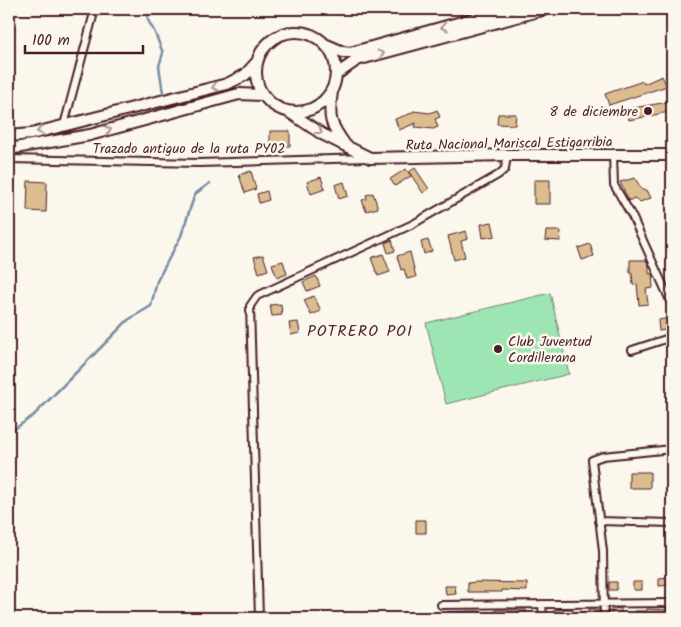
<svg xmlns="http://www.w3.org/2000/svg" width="681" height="627" font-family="Kalam,sans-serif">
<rect width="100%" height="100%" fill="#fbf7ec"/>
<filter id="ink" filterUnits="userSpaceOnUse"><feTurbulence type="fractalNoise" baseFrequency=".02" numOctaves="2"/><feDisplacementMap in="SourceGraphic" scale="10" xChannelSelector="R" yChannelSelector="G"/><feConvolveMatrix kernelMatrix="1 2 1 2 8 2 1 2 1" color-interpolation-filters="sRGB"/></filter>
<g filter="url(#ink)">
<path fill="#9de5b3" stroke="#74826f" d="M550 293 569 374 446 404 426 323Z"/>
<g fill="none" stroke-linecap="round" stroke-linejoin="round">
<path stroke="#768da4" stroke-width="2.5" d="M147 9 148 20 155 33 163 53 159 66 163 93
M9 433 34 415 128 320 151 306 157 281 181 236 195 194 210 183"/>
</g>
<path fill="#dbbd8f" stroke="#4a1f2b" d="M662 76 667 86 609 105 605 94 643 81 644 84Z
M672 88V107H670L666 90Z
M668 102 669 112 629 120 627 109Z
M437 110 440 117 435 119 438 127 433 129 415 127 416 123 399 130 395 119 412 113 413 111 430 113Z
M498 114H516L515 125 497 124Z
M270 131H290V146H270Z
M415 168 429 189 423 193 409 172Z
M406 169 411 176 395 186 390 179Z
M251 171 256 189 245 193 239 175Z
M321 177 325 189 311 194 307 182Z
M635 178 642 190H647L651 198 640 202 634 198 629 201 620 182Z
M534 180H550V204H534Z
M28 181 47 182 46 212 27 211Z
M344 182 348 196 339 199 335 185Z
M267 191 269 200 259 203 257 194Z
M373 193 378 208 366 211 362 200 367 199 366 195Z
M492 222 495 236 483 238 481 224Z
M466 231 468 239 461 241 465 257 454 260 448 236Z
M546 231H561L560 241 545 240Z
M392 240 395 251 388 253 385 243Z
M428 240 432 251 424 254 421 242Z
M590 244 594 256 582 260 578 248Z
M410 252 416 277 407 279 404 269 401 270 397 256Z
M383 254 390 272 378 276 371 258Z
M263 255 268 270 259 273 254 257Z
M630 260H646L649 266V274L652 273 653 288 646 289 648 304 639 305 637 284 633 285 632 273H630Z
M283 261 287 274 277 278 272 264Z
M316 276 320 286 307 291 303 282Z
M314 296 321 311 311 315 304 300Z
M281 304 282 315 272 316 270 305Z
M670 318 672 329 659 331 658 320Z
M298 322 300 333 291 335 289 323Z
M629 472H650V488H629Z
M416 520H426V533H416Z
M669 577 670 585 659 586V578Z
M477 582 527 583V591L502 590V592H468V583Z
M609 582H617V590H609Z
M633 582H642V590H633Z
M445 586H455L456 594 446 595Z
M621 608V615H611V609Z
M565 609H572V612H589V609H598V618H554V610Z
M647 609 668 610V618H634V611H646Z
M495 610H526V618H495Z
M471 611H481V618H447V612Z"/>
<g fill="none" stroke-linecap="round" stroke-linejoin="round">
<defs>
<path id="minor" d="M64 125 95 9
M613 155 614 185 632 216 672 305
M9 159 199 163 367 158
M632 350 672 337
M599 521 672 523
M542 604 543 618
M441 605 672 603
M259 618 250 306 257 296 413 224 498 175 505 169 507 155
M604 618 603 551 592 460 603 456 672 449"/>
<path id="primary" d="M332 92C328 119 330 124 346 146
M289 112 322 134 370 158 507 155H672"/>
<path id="trunk" d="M256 72a40 40 0 1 1 80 0a40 40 0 1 1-80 0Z
M327 45 343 52 350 53 508 9
M337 74 357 60 546 9
M9 136 31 134 227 84 245 75 256 63
M9 149 90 135 239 94 262 95"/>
</defs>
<use href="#minor" stroke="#4a1f2b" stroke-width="10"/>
<use href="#primary" stroke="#4a1f2b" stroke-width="14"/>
<use href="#trunk" stroke="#4a1f2b" stroke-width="14"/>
<use href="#minor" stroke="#fbf7ec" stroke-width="6"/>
<use href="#primary" stroke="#fbf7ec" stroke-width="10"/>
<use href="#trunk" stroke="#fbf7ec" stroke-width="10"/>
</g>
<defs><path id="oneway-chevron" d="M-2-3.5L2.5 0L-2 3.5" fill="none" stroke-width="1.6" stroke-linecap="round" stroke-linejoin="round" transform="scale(1.25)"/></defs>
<g stroke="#ab9695">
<use href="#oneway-chevron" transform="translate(444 27) rotate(164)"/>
<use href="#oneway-chevron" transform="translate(381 54) rotate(-15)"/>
<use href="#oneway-chevron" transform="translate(215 87) rotate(166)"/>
<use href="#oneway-chevron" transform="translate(108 130) rotate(-15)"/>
<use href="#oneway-chevron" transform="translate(40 131) rotate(165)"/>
<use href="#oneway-chevron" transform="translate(319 131) rotate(34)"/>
</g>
</g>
<g fill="#4a1f2b" stroke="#fbf7ec" stroke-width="2">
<circle cx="648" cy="111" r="5"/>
<circle cx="498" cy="349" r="5"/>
</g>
<g text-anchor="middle" stroke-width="5" stroke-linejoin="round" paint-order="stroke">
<g font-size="14" fill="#4a1f2b" stroke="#fbf7ec" text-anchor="end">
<text x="638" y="116">8 de diciembre</text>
<text x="508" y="346" text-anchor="start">Club Juventud<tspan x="508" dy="16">Cordillerana</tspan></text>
</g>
<g font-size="14" fill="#4a1f2b" stroke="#fbf7ec">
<text transform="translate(509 143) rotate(-1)" y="5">Ruta Nacional Mariscal Estigarribia</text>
<text x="189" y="153">Trazado antiguo de la ruta PY02</text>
</g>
<g font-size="16" letter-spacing="1" fill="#4a1f2b" stroke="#fbf7ec">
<text x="360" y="336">POTRERO POI</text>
</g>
</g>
<rect width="681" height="627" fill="none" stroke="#fbf7ec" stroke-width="30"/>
<rect x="15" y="15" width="651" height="597" fill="none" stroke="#4a1f2b" stroke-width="2" filter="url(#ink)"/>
<path d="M25 45v8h118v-8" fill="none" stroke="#4a1f2b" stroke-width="2.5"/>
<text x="32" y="45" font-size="15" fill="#4a1f2b" stroke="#fbf7ec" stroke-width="4" paint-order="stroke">100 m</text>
</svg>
